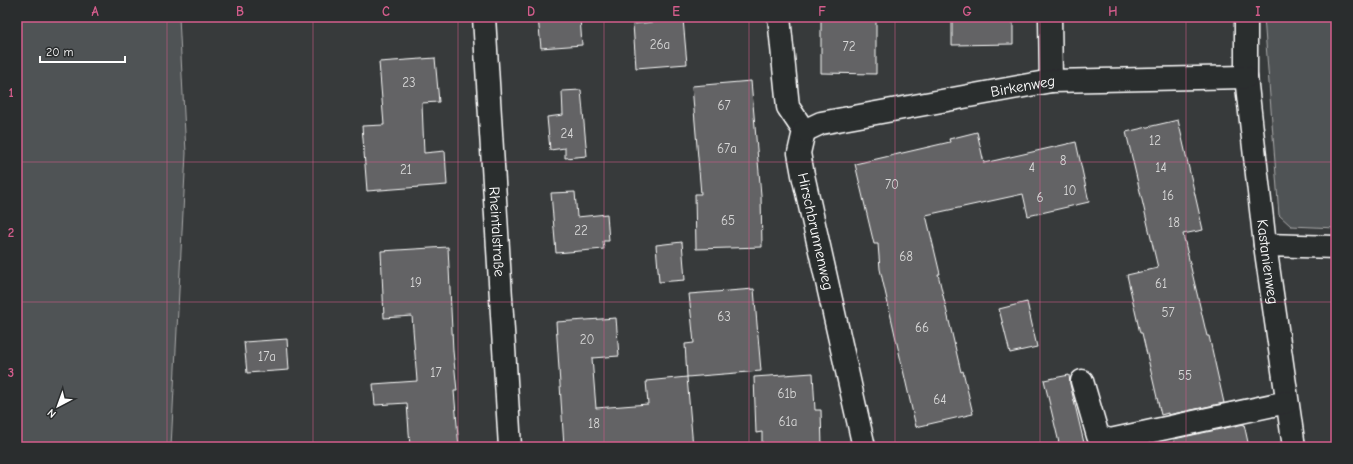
<svg xmlns="http://www.w3.org/2000/svg" width="1353" height="464" font-family="'Comic Neue',sans-serif">
<rect width="100%" height="100%" fill="#373a3b"/>
<filter id="ink" filterUnits="userSpaceOnUse"><feTurbulence type="fractalNoise" baseFrequency=".025" numOctaves="2"/><feDisplacementMap in="SourceGraphic" scale="8" xChannelSelector="R" yChannelSelector="G"/><feConvolveMatrix kernelMatrix="1 2 1 2 8 2 1 2 1" color-interpolation-filters="sRGB"/></filter>
<g filter="url(#ink)">
<path fill="#505354" stroke="#a8a9aa" d="M17 17H179L186 153 171 447H17Z
M1264 17H1336V228L1291 226 1279 215Z"/>
<path fill="#636465" stroke="#fff" d="M538 17H580L582 45 541 48Z
M821 17 876 18V74L821 73Z
M952 17H1013V44L952 45Z
M683 19 687 64 636 68 633 24Z
M435 58 439 102 422 103 424 153 445 151 447 185 367 191 362 126 384 125 379 62Z
M751 81 761 195 762 247 696 249 695 194H701L692 86Z
M581 90 587 156 565 158V148L550 150 547 117 563 115 562 91Z
M1178 120 1203 230 1183 234 1207 336H1209L1224 403 1168 415V413L1161 415 1142 333H1140L1127 275 1158 268 1126 132Z
M977 132 984 163 1076 142 1089 202 1028 216 1023 194 926 215 940 274H938L961 372 963 371 973 414 916 427 880 269 878 244H874L855 164 950 142 949 139Z
M575 192 577 217 607 214 609 241H603L604 249 556 253 551 193Z
M682 242 685 280 659 282 656 245Z
M448 247 453 351 457 391H454L459 447H410L407 403 375 405 373 384 417 381 412 316 384 318 381 251Z
M754 289 761 371 687 377 685 344 694 343 689 294Z
M1027 302 1037 347 1010 353 999 309Z
M616 318 619 356 592 358 596 408 648 404 646 381 687 377 693 447H564L556 322Z
M287 339 289 370 247 373 244 342Z
M813 373 815 410H821L822 447H762V432L756 433 754 377Z
M1069 375 1070 384 1085 447H1060L1044 380Z
M1244 424 1249 447H1176L1174 439Z"/>
<g fill="none" stroke-linecap="round" stroke-linejoin="round">
<defs>
<g id="minor">
<path id="s1" d="M484 17 510 447"/>
<path id="s2" d="M779 17 788 107 804 131 799 153 803 175 864 447"/>
<path d="M1050 17 1051 81"/>
<path id="s3" d="M1246 17V77L1265 245 1294 447"/>
<path id="s4" d="M804 131 821 123 1051 81 1246 77"/>
<path d="M1265 245 1336 247"/>
<path d="M1082 381 1098 436 1110 440 1287 402"/>
</g>
</defs>
<use href="#minor" stroke="#fff" stroke-width="25"/>
<use href="#minor" stroke="#2a2d2e" stroke-width="22"/>
</g>
</g>
<path fill="none" stroke="#d45d8c" stroke-width="1" stroke-opacity="0.55" d="M167 17V447M313 17V447M458 17V447M604 17V447M749 17V447M895 17V447M1040 17V447M1186 17V447M17 162H1336M17 302H1336"/>
<g text-anchor="middle" stroke-width="3.5" stroke-linejoin="round" paint-order="stroke">
<g font-size="13" fill="#d8d8d8">
<text x="660" y="49">26a</text>
<text x="849" y="51">72</text>
<text x="409" y="87">23</text>
<text x="724" y="110">67</text>
<text x="567" y="138">24</text>
<text x="1155" y="145">12</text>
<text x="727" y="153">67a</text>
<text x="1063" y="165">8</text>
<text x="1032" y="172">4</text>
<text x="1161" y="172">14</text>
<text x="406" y="174">21</text>
<text x="892" y="189">70</text>
<text x="1070" y="195">10</text>
<text x="1168" y="200">16</text>
<text x="1040" y="202">6</text>
<text x="728" y="225">65</text>
<text x="1174" y="227">18</text>
<text x="581" y="235">22</text>
<text x="906" y="261">68</text>
<text x="416" y="287">19</text>
<text x="1161" y="288">61</text>
<text x="1168" y="317">57</text>
<text x="724" y="321">63</text>
<text x="922" y="332">66</text>
<text x="587" y="344">20</text>
<text x="267" y="361">17a</text>
<text x="436" y="377">17</text>
<text x="1185" y="380">55</text>
<text x="787" y="398">61b</text>
<text x="940" y="404">64</text>
<text x="788" y="426">61a</text>
<text x="594" y="428">18</text>
</g>
<g font-size="15" fill="#fff" stroke="#2a2d2e">
<text dy="5" stroke="none"><textPath href="#s4" startOffset="224">Birkenweg</textPath></text>
<text dy="5" stroke="none"><textPath href="#s2" startOffset="222">Hirschbrunnenweg</textPath></text>
<text dy="5" stroke="none"><textPath href="#s1" startOffset="215">Rheintalstraße</textPath></text>
<text dy="5" stroke="none"><textPath href="#s3" startOffset="246">Kastanienweg</textPath></text>
</g>
</g>
<rect width="1353" height="464" fill="none" stroke="#2a2d2e" stroke-width="44"/>
<g transform="translate(58 406) rotate(221)" stroke="#2a2d2e" stroke-width="3" paint-order="stroke">
<path d="M0-3L7 15L0 10L-7 15Z" fill="#ffffff"/>
<text y="-6" font-size="11" font-weight="bold" text-anchor="middle" fill="#ffffff">N</text>
</g>
<path d="M40 56v6h85v-6" fill="none" stroke="#ffffff" stroke-width="2"/>
<text x="46" y="56" font-size="12" fill="#ffffff" stroke="#2a2d2e" stroke-width="3" paint-order="stroke">20 m</text>
<rect x="22" y="22" width="1309" height="420" fill="none" stroke="#d45d8c" stroke-width="1.5"/>
<g font-size="13" text-anchor="middle" font-weight="bold" fill="#d45d8c">
<text x="95" y="16">A</text>
<text x="240" y="16">B</text>
<text x="386" y="16">C</text>
<text x="531" y="16">D</text>
<text x="676" y="16">E</text>
<text x="822" y="16">F</text>
<text x="967" y="16">G</text>
<text x="1113" y="16">H</text>
<text x="1258" y="16">I</text>
<text x="11" y="97">1</text>
<text x="11" y="237">2</text>
<text x="11" y="377">3</text>
</g>
</svg>
